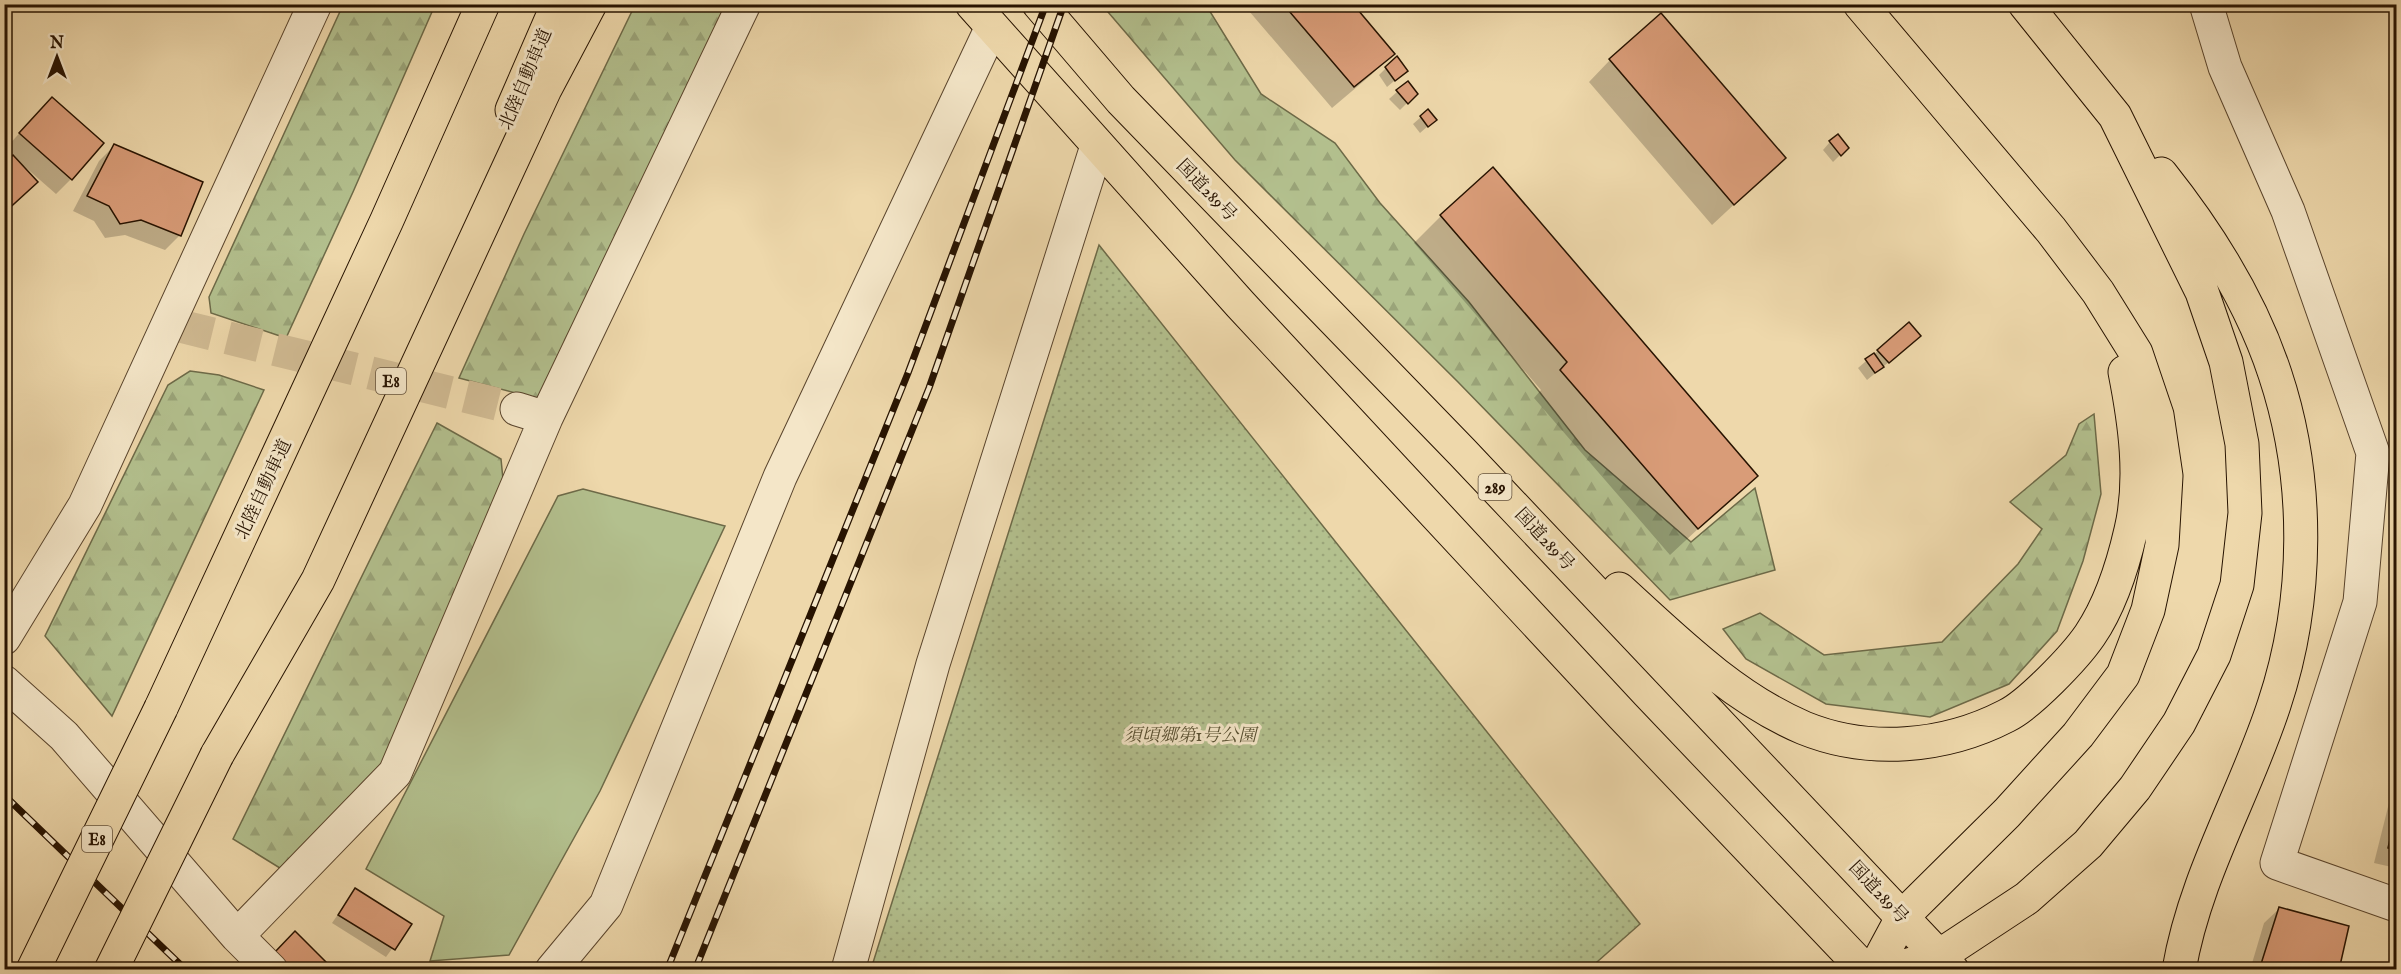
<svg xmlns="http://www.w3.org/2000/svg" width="2401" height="974" font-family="'IM FELL English','Noto Serif JP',serif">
<defs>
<pattern id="forest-firs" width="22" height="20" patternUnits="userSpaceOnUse" patternTransform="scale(1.5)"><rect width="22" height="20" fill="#b3c08e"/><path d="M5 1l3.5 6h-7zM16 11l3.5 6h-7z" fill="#9aa479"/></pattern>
<pattern id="park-dots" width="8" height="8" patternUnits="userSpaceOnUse" patternTransform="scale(1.5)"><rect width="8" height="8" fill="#b3c08e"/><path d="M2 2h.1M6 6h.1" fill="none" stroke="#9aa479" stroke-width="1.8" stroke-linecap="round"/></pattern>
</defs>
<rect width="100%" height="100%" fill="#eed8ab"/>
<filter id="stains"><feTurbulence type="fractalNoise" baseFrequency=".00333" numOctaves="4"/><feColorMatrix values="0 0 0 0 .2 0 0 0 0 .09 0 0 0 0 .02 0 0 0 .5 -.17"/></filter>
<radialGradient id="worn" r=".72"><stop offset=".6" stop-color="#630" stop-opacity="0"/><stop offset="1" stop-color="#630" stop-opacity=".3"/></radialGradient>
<path fill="#b3c08e" stroke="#6d6a48" stroke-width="1.5" d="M583 489 725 526 600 791 509 955 430 961 444 916 366 869 558 496Z"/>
<path fill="url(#forest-firs)" stroke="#6d6a48" stroke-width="1.5" d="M343 5H435L353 192 286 338 211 313 209 297Z
M635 5H726L542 400 459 378 524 234Z
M1102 5H1206L1261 94 1335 143 1380 203 1469 302 1585 450 1691 542 1755 488 1775 570 1670 600 1458 382 1235 160Z
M190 371 219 375 264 390 112 716 45 636 168 385Z
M2094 414 2101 494 2083 561 2057 631 2009 684 1930 717 1826 704 1746 659 1723 629 1760 613 1824 655 1942 642 2018 564 2042 529 2010 502 2066 455 2079 424Z
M437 423 501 459 504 490 380 771 296 878 233 839Z"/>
<path fill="url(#park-dots)" stroke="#6d6a48" stroke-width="1.5" d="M1099 245 1640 924 1589 969H871Z"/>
<path fill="#0003" d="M1243 4H1351L1393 54 1371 75 1332 108Z
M1717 4H1729L1721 11Z
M1610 60 1784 158 1712 225 1589 82Z
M1386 68 1406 71 1387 87 1379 75Z
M1407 83 1416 94 1400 110 1389 99Z
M1428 111 1435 120 1420 133 1413 124Z
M37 114 71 179 56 194 24 166 23 167 36 182 4 212 14 157 5 149Z
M1830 142 1847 148 1833 162 1823 150Z
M114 146 180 235 165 250 125 235 105 238 94 221 73 211 99 161Z
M1441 216 1756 475 1670 555 1534 398 1541 390 1414 243Z
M1909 324 1912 343 1867 380 1858 368Z
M2396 775V868L2374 863Z
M355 890 410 924 386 957 332 923Z
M2280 908 2337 970H2250L2264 923Z
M1641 965 1645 970H1636Z"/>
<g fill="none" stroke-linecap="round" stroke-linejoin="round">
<path stroke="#6f756d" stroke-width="12" d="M720 4 725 5
M785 5V4"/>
</g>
<path fill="#d99c78" stroke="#271301" stroke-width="1.5" d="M1283 4H1353L1395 54 1354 87Z
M1661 13 1786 158 1734 205 1609 59Z
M1397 56 1408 71 1395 81 1385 67Z
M1408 81 1418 94 1408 104 1396 90Z
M52 97 104 143 72 180 19 133Z
M1428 109 1437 120 1428 127 1420 116Z
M1838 134 1849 148 1841 156 1829 141Z
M114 144 203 182 181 236 141 220 120 224 109 206 87 196Z
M13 155 38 182 4 213V163Z
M1493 167 1758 476 1698 529 1560 370 1567 362 1440 215Z
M1909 322 1921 336 1889 363 1877 350Z
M1874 353 1884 367 1875 373 1865 359Z
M2396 814V850L2388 848Z
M355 888 412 924 395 950 338 915Z
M2279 907 2349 926 2339 970H2283L2261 964Z
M295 931 334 970H291L274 953Z"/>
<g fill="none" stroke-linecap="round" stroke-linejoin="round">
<path stroke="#d0ba92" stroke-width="33" stroke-dasharray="33 16" stroke-linecap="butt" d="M180 326 517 409"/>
<defs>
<path id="minor" d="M2206 4 2225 67 2288 211 2373 453 2360 602 2277 863 2396 905
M517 409 546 418
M4 638 85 505 315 4
M4 682 64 736 237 936 395 773 546 418 744 4
M237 936 271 970
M552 970 606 905 780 477 992 27
M848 970 933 664 1097 146"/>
<path id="highway" d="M972 4 1240 304 1623 716 1865 970
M1039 4 1121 100 1462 452 1952 970
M1860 4 2051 230 2098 292 2136 353 2157 415 2166 476 2162 545 2148 610 2123 675 2078 735 2007 813 1903 916 1874 970
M512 110 558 4
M2161 174C2208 233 2251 301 2275 374 2310 479 2309 600 2274 705 2245 794 2195 876 2179 970
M1619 589C1675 640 1733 698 1804 728 1868 754 1944 748 2006 716 2029 705 2075 657 2090 635 2111 604 2123 565 2131 530 2143 479 2135 423 2125 372
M161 708 387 220 483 4
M217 755 318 580 545 89 590 4
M1891 970 1939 956 2027 898 2088 844 2135 788 2179 723 2214 655 2237 585 2245 513 2242 444 2226 362 2202 292 2115 116 2025 4"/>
</defs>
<use href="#minor" stroke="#59442c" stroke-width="35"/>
<use href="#highway" stroke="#271301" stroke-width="35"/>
<use href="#minor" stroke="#f4e6c8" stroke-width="33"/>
<use href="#highway" stroke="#eed8ab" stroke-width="33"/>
<defs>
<path id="rail" d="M4 795 186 970
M667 970 908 373 1046 4
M695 970 929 388 1064 4"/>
</defs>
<use href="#rail" stroke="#271301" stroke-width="7"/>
<use href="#rail" stroke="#f4e6c8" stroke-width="4.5" stroke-dasharray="14" stroke-linecap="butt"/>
<defs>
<path id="highway-bridge" d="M33 970 161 708
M111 970 217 755"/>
</defs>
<use href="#highway-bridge" stroke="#271301" stroke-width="35" stroke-linecap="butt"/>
<use href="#highway-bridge" stroke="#eed8ab" stroke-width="33"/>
</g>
<g text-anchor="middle" stroke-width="6" stroke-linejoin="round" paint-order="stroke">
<g fill="#f4e6c8" stroke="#64523d" stroke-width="1.5">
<rect x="376" y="368" width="30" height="26" rx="4.5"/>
<rect x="1478.5" y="474" width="33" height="26" rx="4.5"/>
<rect x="82" y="826" width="30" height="26" rx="4.5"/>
</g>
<g font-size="16" font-weight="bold" fill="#271301">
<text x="391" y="387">E8</text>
<text x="1495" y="493">289</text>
<text x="97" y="845">E8</text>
</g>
<g font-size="18" fill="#271301" stroke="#f4e6c8">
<text transform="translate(525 79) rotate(-67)" y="6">北陸自動車道</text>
<text transform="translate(1207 190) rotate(46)" y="6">国道289号</text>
<text transform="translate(263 489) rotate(-65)" y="6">北陸自動車道</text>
<text transform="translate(1545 539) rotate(47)" y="6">国道289号</text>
<text transform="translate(1879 892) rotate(47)" y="6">国道289号</text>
</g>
<g font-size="18" font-style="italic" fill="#585032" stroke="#f4e6c8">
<text x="1190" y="741">須頃郷第1号公園</text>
</g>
</g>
<rect width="2401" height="974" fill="none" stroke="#eed8ab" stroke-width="24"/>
<rect x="6" y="6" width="2389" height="962" fill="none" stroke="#271301" stroke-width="3"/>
<rect x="12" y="12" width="2377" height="950" fill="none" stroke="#271301" stroke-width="1.5"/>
<g transform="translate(57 57)" stroke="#f4e6c8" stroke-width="4.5" paint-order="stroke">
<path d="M0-4.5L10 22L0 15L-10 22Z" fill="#271301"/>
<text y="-9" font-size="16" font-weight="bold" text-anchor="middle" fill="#271301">N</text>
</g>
<rect width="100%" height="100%" filter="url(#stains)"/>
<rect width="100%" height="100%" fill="url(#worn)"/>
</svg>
